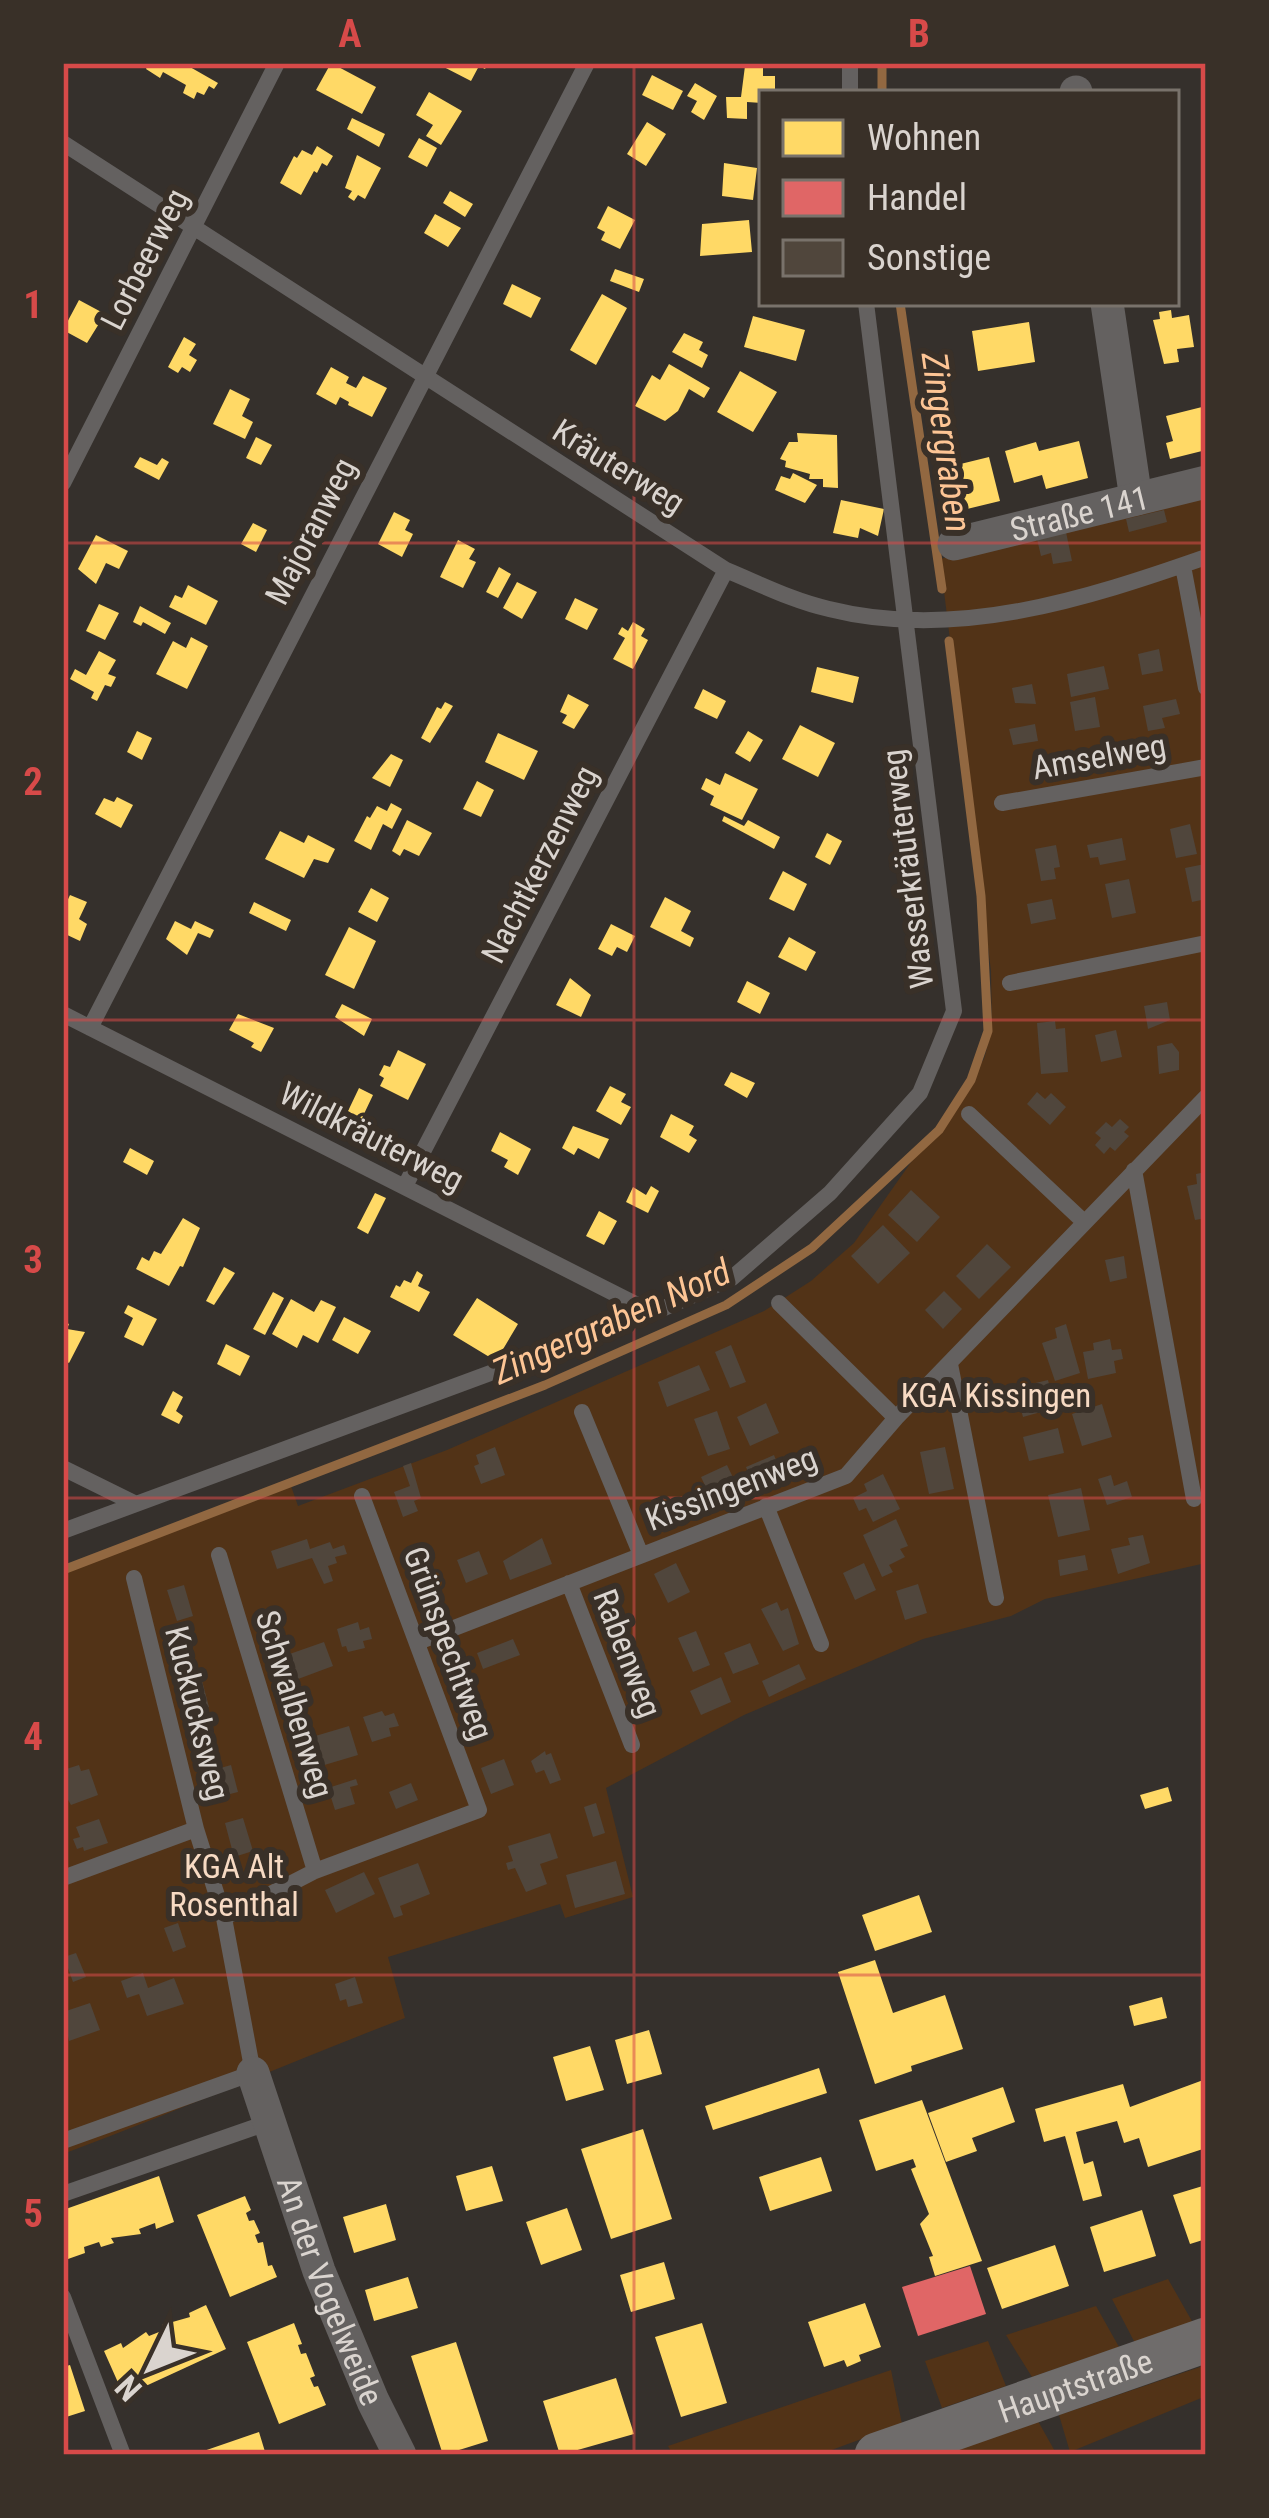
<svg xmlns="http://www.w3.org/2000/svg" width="1269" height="2518" font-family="'Roboto Condensed',sans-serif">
<rect width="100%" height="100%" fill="#35302c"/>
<path fill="#523317" d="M1206 494V1563L1045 1599 1011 1616 923 1639 744 1715 606 1788 633 1897 565 1918 560 1904 388 1957 405 2018C290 2062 178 2111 63 2154V1570L290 1483 298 1506 447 1450 764 1311 811 1281 854 1243 984 1059 992 1029 991 971 940 559Z
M1168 2279 1193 2323 1135 2343 1112 2299Z
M1096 2306 1119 2347 1032 2377 1006 2335Z
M988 2341 1006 2386 942 2408 925 2361Z
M1206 2365V2396L1070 2452 1059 2415Z
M891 2370 902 2424 818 2455H673L668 2446Z
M1038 2421 1057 2455H940Z"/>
<path fill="#ffd966" d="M149 63H183L218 83 214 89 209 86 204 95 197 92 194 99 183 93 186 85 163 72 160 78 146 69Z
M331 63 376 87 362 114 316 90Z
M436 63H488L485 69 479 66 471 81Z
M745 66H763V76H775V93H762V103L747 102V119L727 118 726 97H741Z
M652 75 683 91 673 110 642 95Z
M695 83 717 96 704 120 691 112 697 101 687 96Z
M429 92 462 111 441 145 426 136 433 125 416 115Z
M352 118 385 134 379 147 347 129Z
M647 122 666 134 646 166 627 154Z
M419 138 437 148 427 167 408 157Z
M317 146 333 156 327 166 322 163 317 173 314 171 301 195 280 183 294 156 297 158 302 150 312 155Z
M357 155 381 168 365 199 358 195 354 201 348 197 352 191 345 188Z
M724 163 757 168 753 200 722 196Z
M450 191 473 204 465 217 443 203Z
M608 206 635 220 620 249 601 240 605 232 597 228Z
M435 214 461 228 448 247 424 233Z
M749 220 752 252 700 256 702 224Z
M615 269 644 279 639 292 610 281Z
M512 284 541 298 531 318 503 304Z
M602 294 627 308 596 365 570 350Z
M79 300 105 314 87 343 63 330Z
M1171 310 1172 318 1189 315 1194 347 1177 349 1179 362 1164 364 1153 320 1160 319 1159 312Z
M753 316 805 330 796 361 744 347Z
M1029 322 1035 362 978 371 972 331Z
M684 333 703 342 699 350 708 355 702 368 672 352Z
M184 337 196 344 189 355 197 360 190 372 182 367 178 373 168 367Z
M669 364 710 388 704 398 689 389 678 411 665 421 635 406 652 375 660 380Z
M331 367 349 377 346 383 356 388 363 376 387 388 372 417 348 405 349 402 340 397 336 405 316 394Z
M740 371 777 392 753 432 717 412Z
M230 389 250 399 242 416 253 422 245 439 213 424Z
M1206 406V450L1170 459 1166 443 1173 441 1166 416Z
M797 433 837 435 838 488 823 487V479H809L810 474 785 467 786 461 780 459 789 442H798Z
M256 437 272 445 261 465 246 458Z
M1079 441 1088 478 1046 489 1042 475 1014 483 1005 451 1036 442 1039 451Z
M140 457 157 465 162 458 169 462 159 480 134 467Z
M989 457 1000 501 967 509 965 501 945 506 936 470Z
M793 473 817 485 805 503 775 490 781 476 790 479Z
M841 500 884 509 878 536 860 528 858 538 833 533Z
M394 512 410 520 405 530 413 534 402 557 378 544Z
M253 523 267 530 256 552 241 544Z
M96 535 128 551 119 569 106 563 96 584 78 569Z
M458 540 475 549 469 559 476 562 463 588 440 577Z
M499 567 511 574 498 598 486 592Z
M517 582 537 592 522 619 503 608Z
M188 585 218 601 206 625 169 607 175 595 182 598Z
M575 598 598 609 587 630 565 619Z
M99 604 119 613 105 640 86 631Z
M140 606 171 623 165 634 143 622 141 626 133 622Z
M633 622 645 629 641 636 648 640 633 669 613 659 625 638 618 634 622 627 628 631Z
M191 637 208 646 187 689 156 674 173 641 186 648Z
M99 651 116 660 108 674 116 677 111 687 105 685 97 701 91 698 94 692 70 679 75 669 86 675Z
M817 667 859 677 853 703 811 692Z
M703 689 726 701 717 719 694 708Z
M568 694 589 705 574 729 562 723 567 715 560 712Z
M445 702 453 706 430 743 421 738 437 707 441 709Z
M800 725 835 743 818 777 782 759Z
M137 731 152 738 142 760 127 752Z
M748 731 763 740 750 762 735 753Z
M498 733 538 751 524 780 485 762Z
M391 754 403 760 390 787 372 778Z
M725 773 758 789 742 820 710 805 714 796 701 789 706 778 720 785Z
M477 781 494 790 481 817 463 809Z
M117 797 133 805 121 828 95 814 104 798 114 802Z
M391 803 402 809 392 829 383 824 371 850 354 841 367 816 370 818 377 806 387 811Z
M724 816 744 826 748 820 780 837 774 849 722 821Z
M407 820 432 833 419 856 404 849 400 856 392 851Z
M280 831 304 843 308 835 335 849 328 863 314 859 304 878 265 859Z
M827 833 842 841 830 865 815 857Z
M783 871 807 884 794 911 769 899Z
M371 888 389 898 377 922 358 912Z
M70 895 87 902 79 919 87 924 80 941 63 933V910Z
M665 897 691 911 681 931 694 938 690 947 650 927Z
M254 902 291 920 286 931 249 913Z
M175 921 191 929 195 921 214 930 210 938 198 933 187 955 166 939Z
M611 924 635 936 627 952 617 947 612 956 598 949Z
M349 927 376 941 354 989 325 975Z
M789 937 816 952 806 971 778 957Z
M570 978 591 995 581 1017 556 1005Z
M747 981 770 993 760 1014 737 1002Z
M342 1004 372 1019 364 1036 335 1017Z
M238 1014 274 1028 261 1052 251 1047 254 1043 229 1030Z
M398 1050 426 1064 408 1100 380 1086 384 1078 379 1075 384 1065 390 1067Z
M731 1072 755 1083 747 1098 724 1085Z
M610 1086 626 1094 621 1102 631 1107 621 1125 596 1111Z
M359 1088 373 1095 353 1137 339 1130Z
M671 1114 694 1126 689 1135 697 1140 689 1153 660 1137Z
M573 1126 609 1139 599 1159 578 1148 574 1155 562 1148Z
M500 1132 531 1149 518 1175 504 1167 508 1160 491 1151Z
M130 1148 154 1161 147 1175 123 1162Z
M651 1186 659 1191 648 1213 626 1202 633 1187 646 1195Z
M375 1193 386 1198 368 1234 357 1228Z
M599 1211 617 1221 604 1245 586 1236Z
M183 1218 200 1228 183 1267 180 1266 169 1286 136 1269 142 1257 149 1261 154 1251 161 1254Z
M224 1267 235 1273 214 1305 206 1301Z
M417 1271 423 1275 418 1286 430 1292 419 1312 390 1297 396 1285 400 1287 404 1280 411 1283Z
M273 1292 284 1298 265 1335 253 1329Z
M477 1298 518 1324 496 1361 453 1335Z
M291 1299 314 1312 321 1300 336 1307 318 1343 303 1335 297 1348 272 1334Z
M128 1305 157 1319 143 1346 124 1337 133 1318 124 1313Z
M344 1317 371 1331 358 1354 332 1340Z
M63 1321 69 1324 67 1329 85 1332 69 1363 63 1360Z
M226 1344 250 1356 240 1376 217 1364Z
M173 1391 183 1397 176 1411 183 1416 179 1424 161 1415Z
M1168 1787 1172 1801 1145 1809 1140 1795Z
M919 1895 932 1932 875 1951 862 1915Z
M875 1960 893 2013 945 1995 963 2049 911 2066 912 2071 875 2084 838 1972Z
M1162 1997 1167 2018 1134 2026 1129 2006Z
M649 2030 662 2074 627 2084 615 2040Z
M590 2046 604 2090 566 2101 553 2057Z
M819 2068 827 2093 713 2130 705 2106Z
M1206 2079V2148L1148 2167 1139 2138 1124 2143 1117 2121 1076 2132 1084 2164 1093 2161 1102 2196 1083 2201 1065 2136 1044 2142 1035 2109 1123 2084 1130 2107Z
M1003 2087 1015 2122 972 2138 977 2151 946 2162 928 2113Z
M922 2100 982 2261 935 2276 929 2257 933 2256 920 2224 929 2214 911 2169 916 2167 913 2159 876 2171 859 2120Z
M643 2129 672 2219 611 2239 581 2149Z
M821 2157 832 2191 770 2211 759 2177Z
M492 2166 503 2201 466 2211 456 2176Z
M159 2176 174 2222 156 2229 155 2223 139 2229 141 2234 111 2238 114 2243 101 2247 99 2242 84 2247 85 2253 68 2259 63 2246V2210Z
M1206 2185V2239L1190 2244 1173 2195Z
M245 2196 251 2210 246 2213 249 2221 254 2220 260 2233 255 2235 258 2243 263 2242 268 2266 272 2265 277 2277 230 2297 197 2215Z
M386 2204 396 2240 354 2253 343 2217Z
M567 2208 582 2250 541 2265 526 2222Z
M1142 2210 1156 2256 1104 2272 1090 2227Z
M1055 2245 1069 2286 1002 2309 987 2268Z
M664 2262 675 2299 631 2312 620 2275Z
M408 2277 418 2308 374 2321 365 2290Z
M865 2303 881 2347 859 2355 861 2361 847 2367 844 2360 824 2367 808 2322Z
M206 2305 226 2349 124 2396 104 2351 121 2343 123 2348 146 2332 149 2336 164 2330 162 2325 190 2317 189 2313Z
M294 2323 302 2344 298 2345 301 2354 306 2353 315 2376 310 2378 314 2387 318 2386 326 2405 279 2424 247 2342Z
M702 2323 727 2403 681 2417 655 2337Z
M456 2342 488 2441 443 2455 411 2356Z
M70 2365 85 2411 63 2418V2367Z
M616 2378 634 2434 560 2455 543 2401Z
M259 2432 266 2455H195V2454Z"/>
<path fill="#e06666" d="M970 2266 986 2314 918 2336 902 2287Z"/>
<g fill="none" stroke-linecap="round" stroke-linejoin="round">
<path stroke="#926841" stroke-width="9" d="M882 93V63
M900 303 942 589
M63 1570 545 1385 726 1305 812 1248 939 1130 971 1080 988 1031 981 896 949 641"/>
</g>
<path fill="#50463c" d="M1164 510 1167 522 1129 532 1126 519Z
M1066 532 1072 561 1053 564 1051 553 1041 556 1037 539Z
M1159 649 1163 671 1142 675 1138 654Z
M1104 666 1109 689 1071 697 1067 674Z
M1032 684 1036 704 1015 703 1012 688Z
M1095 697 1100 727 1075 731 1070 702Z
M1176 699 1180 714 1162 718 1165 728 1148 731 1143 706Z
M1035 724 1038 741 1013 745 1009 729Z
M1190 824 1197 854 1176 858 1170 829Z
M1122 838 1126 860 1100 865 1098 857 1090 858 1087 845Z
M1056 845 1060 867 1054 868 1056 879 1041 881 1035 849Z
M1205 864 1206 899 1192 902 1185 868Z
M1129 879 1136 913 1112 918 1105 884Z
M1052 899 1056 919 1031 924 1027 904Z
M1167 1002 1170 1020 1148 1029 1144 1006Z
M1055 1021 1056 1029 1065 1028 1068 1072 1041 1074 1037 1023Z
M1116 1030 1122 1057 1101 1062 1095 1035Z
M1172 1043 1179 1052V1070L1159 1074 1157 1046Z
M1037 1092 1045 1099 1051 1093 1066 1107 1050 1125 1027 1104Z
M1120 1119 1129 1127 1124 1132 1129 1136 1115 1151 1110 1147 1104 1154 1095 1145 1101 1138 1095 1133 1106 1122 1112 1127Z
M1206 1172V1218L1195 1220 1187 1186 1197 1184 1196 1174Z
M911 1190 940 1217 917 1242 888 1215Z
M883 1225 910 1253 878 1284 851 1256Z
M987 1244 1011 1267 979 1299 956 1276Z
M1124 1256 1127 1278 1110 1282 1105 1260Z
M944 1291 962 1309 943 1329 925 1310Z
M1066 1324 1080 1373 1055 1381 1042 1343 1057 1338 1055 1328Z
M1110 1339 1112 1350 1121 1349 1123 1359 1114 1361 1116 1373 1088 1379 1083 1352 1094 1350 1093 1343Z
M731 1345 746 1382 730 1388 715 1352Z
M699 1365 710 1390 667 1407 658 1382Z
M1048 1380 1055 1408 1023 1417 1015 1388Z
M766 1403 779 1433 750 1446 737 1417Z
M1102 1404 1112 1437 1082 1446 1072 1414Z
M717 1411 730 1449 708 1456 694 1419Z
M1058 1428 1064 1453 1029 1461 1023 1437Z
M495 1447 505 1475 481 1484 474 1466 479 1464 476 1455Z
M945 1447 954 1489 929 1494 920 1452Z
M774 1455 784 1481 756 1492 746 1467Z
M411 1463 421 1498 414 1501 418 1511 403 1517 394 1492 410 1486 403 1466Z
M727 1465 739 1490 726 1496 723 1490 710 1496 701 1477Z
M883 1474 900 1509 873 1522 866 1508 859 1511 853 1498 867 1491 864 1484Z
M1111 1475 1114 1486 1127 1481 1132 1497 1107 1505 1098 1479Z
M1081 1488 1090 1530 1058 1537 1048 1495Z
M896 1519 908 1546 900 1549 905 1557 889 1565 893 1572 882 1577 863 1535Z
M1143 1535 1150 1563 1118 1574 1111 1549 1130 1545 1128 1538Z
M542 1538 552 1564 510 1580 503 1561Z
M307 1539 310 1549 330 1542 333 1549 344 1545 347 1554 335 1557 337 1563 328 1566 333 1581 324 1584 312 1558 277 1569 271 1551Z
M479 1551 488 1574 466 1583 457 1560Z
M1085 1555 1088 1570 1060 1576 1058 1560Z
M676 1563 690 1592 668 1603 654 1574Z
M864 1563 876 1590 855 1600 843 1573Z
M918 1584 927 1613 905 1620 896 1591Z
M184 1585 193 1616 177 1621 167 1590Z
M777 1602 781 1611 788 1608 799 1644 783 1651 761 1609Z
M358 1622 360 1630 369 1627 372 1639 363 1641 365 1648 348 1652 346 1646 342 1647 337 1629Z
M696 1631 710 1665 693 1672 678 1638Z
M513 1639 520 1655 483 1669 477 1653Z
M324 1642 333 1666 290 1682 281 1657Z
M750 1643 759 1664 733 1674 724 1653Z
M799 1664 806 1679 769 1697 762 1681Z
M200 1673 209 1707 193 1711 185 1678Z
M721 1677 731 1702 701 1715 690 1691Z
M382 1711 385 1716 394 1713 399 1726 389 1728 391 1736 372 1742 363 1717Z
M349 1726 358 1755 321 1766 312 1737Z
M545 1751 546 1755 551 1753 561 1780 550 1784 544 1770 536 1773 531 1761Z
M504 1759 514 1785 491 1794 481 1768Z
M79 1765 81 1771 89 1769 98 1795 71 1805 63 1791V1770Z
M231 1765 238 1792 218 1797 210 1771Z
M356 1779 358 1785 350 1787 355 1804 335 1810 328 1788Z
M411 1783 418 1800 396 1809 389 1792Z
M596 1803 605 1833 593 1837 584 1807Z
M243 1818 253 1851 234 1857 225 1823Z
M99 1819 108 1843 84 1851 83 1847 77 1849 73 1839 80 1837 76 1827Z
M550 1833 558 1858 540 1864 547 1884 526 1892 515 1868 508 1870 506 1863 513 1861 508 1846Z
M616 1861 625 1894 575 1908 566 1875Z
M418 1863 430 1894 400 1906 403 1915 394 1918 378 1878Z
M364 1872 375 1894 336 1913 325 1890Z
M178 1923 186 1947 173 1952 164 1928Z
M76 1953 86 1977 73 1982 64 1957Z
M143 1973 148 1988 174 1978 184 2004 147 2016 139 1994 127 1998 121 1981Z
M355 1977 363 2003 348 2007 346 1999 340 2001 335 1984Z
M90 2003 100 2030 69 2041 63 2012Z"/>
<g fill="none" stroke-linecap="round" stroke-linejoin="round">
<path stroke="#646160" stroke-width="16" d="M850 63V93
M63 143 726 570C760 584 793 601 829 609 956 641 1086 599 1206 557
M63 483 277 63
M1183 566 1206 688
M1002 803 1206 767
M1010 983 1206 943
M63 1014 653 1313
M90 1028 587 63
M969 1114 1083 1221
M1134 1170 1194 1499
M405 1186 726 570
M779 1303 896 1418
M950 1364 996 1598
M582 1412 641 1555
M63 1468 136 1504
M766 1506 821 1644
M63 1531 653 1313 732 1278 830 1193 920 1093 954 1011 866 303
M219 1555 315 1871
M569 1583 632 1745
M418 1642 846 1476 896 1418 1206 1097
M63 1878 196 1829
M224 1918 315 1871 479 1810 362 1496
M63 2141 253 2073 224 1918 196 1829 134 1578
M63 2194 267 2123
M63 2297 123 2455"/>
<g stroke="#646160" stroke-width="33">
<path d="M1076 92V93"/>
<path d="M1107 303 1136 499"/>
<path id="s1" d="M954 544 1206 482"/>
<path id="s2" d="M253 2073 319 2271 373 2401 400 2455"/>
</g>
<path stroke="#6f6c6b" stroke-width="45" id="s3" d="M877 2455 1206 2340"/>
</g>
<path fill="none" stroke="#d74a49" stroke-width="3" stroke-opacity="0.55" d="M634 63V2455M63 543H1206M63 1020H1206M63 1498H1206M63 1975H1206"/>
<g text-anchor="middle" stroke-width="12" stroke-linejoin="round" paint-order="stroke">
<g font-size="33" fill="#dad4cf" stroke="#393028">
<text transform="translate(144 259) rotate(-63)" y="12">Lorbeerweg</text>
<text transform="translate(619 466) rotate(32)" y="12">Kräuterweg</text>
<text dy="12" stroke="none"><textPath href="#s1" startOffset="129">Straße 141</textPath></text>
<text transform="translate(310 531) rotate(-63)" y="12">Majoranweg</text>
<text transform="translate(1099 756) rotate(-10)" y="12">Amselweg</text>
<text transform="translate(539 864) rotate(-63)" y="12">Nachtkerzenweg</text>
<text transform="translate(907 869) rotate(-97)" y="12">Wasserkräuterweg</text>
<text transform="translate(372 1136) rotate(27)" y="12">Wildkräuterweg</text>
<text transform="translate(731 1488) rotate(-21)" y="12">Kissingenweg</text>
<text transform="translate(449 1643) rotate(70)" y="12">Grünspechtweg</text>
<text transform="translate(628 1653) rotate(69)" y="12">Rabenweg</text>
<text transform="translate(295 1704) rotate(73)" y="12">Schwalbenweg</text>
<text transform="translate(198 1713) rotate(76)" y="12">Kuckucksweg</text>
<text dy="12" stroke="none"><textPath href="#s2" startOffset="231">An der Vogelweide</textPath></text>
<text dy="12" stroke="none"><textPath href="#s3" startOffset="210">Hauptstraße</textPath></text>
</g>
<g font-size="33" fill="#f7dac3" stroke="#393028">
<text x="996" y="1407">KGA Kissingen</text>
<text x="234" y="1878">KGA Alt<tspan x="234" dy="38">Rosenthal</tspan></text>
</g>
<g font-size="36" font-style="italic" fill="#fdc595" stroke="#393028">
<text transform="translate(947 442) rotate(82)" y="13">Zingergraben</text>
<text transform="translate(611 1321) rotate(-24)" y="13">Zingergraben Nord</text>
</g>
</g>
<rect width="1269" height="2518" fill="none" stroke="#393028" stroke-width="132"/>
<rect x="759" y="90" width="420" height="216" fill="#393028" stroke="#79726b" stroke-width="3"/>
<rect x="783" y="120" width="60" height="36" fill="#ffd966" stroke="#79726b" stroke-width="3"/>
<text x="867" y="150" font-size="36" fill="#dad4cf">Wohnen</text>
<rect x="783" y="180" width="60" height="36" fill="#e06666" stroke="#79726b" stroke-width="3"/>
<text x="867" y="210" font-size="36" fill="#dad4cf">Handel</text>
<rect x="783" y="240" width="60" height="36" fill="#50463c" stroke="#79726b" stroke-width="3"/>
<text x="867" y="270" font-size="36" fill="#dad4cf">Sonstige</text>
<g transform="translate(150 2368) rotate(227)" stroke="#393028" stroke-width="9" paint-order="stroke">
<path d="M0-9L21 45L0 30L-21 45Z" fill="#dad4cf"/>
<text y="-18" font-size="33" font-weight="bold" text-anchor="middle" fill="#dad4cf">N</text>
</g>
<rect x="66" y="66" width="1137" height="2386" fill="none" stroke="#d74a49" stroke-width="4.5"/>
<g font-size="39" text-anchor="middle" font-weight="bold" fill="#d74a49">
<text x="350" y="47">A</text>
<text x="919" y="47">B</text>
<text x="33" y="318">1</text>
<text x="33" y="795">2</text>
<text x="33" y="1273">3</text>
<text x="33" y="1750">4</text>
<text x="33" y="2227">5</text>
</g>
</svg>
